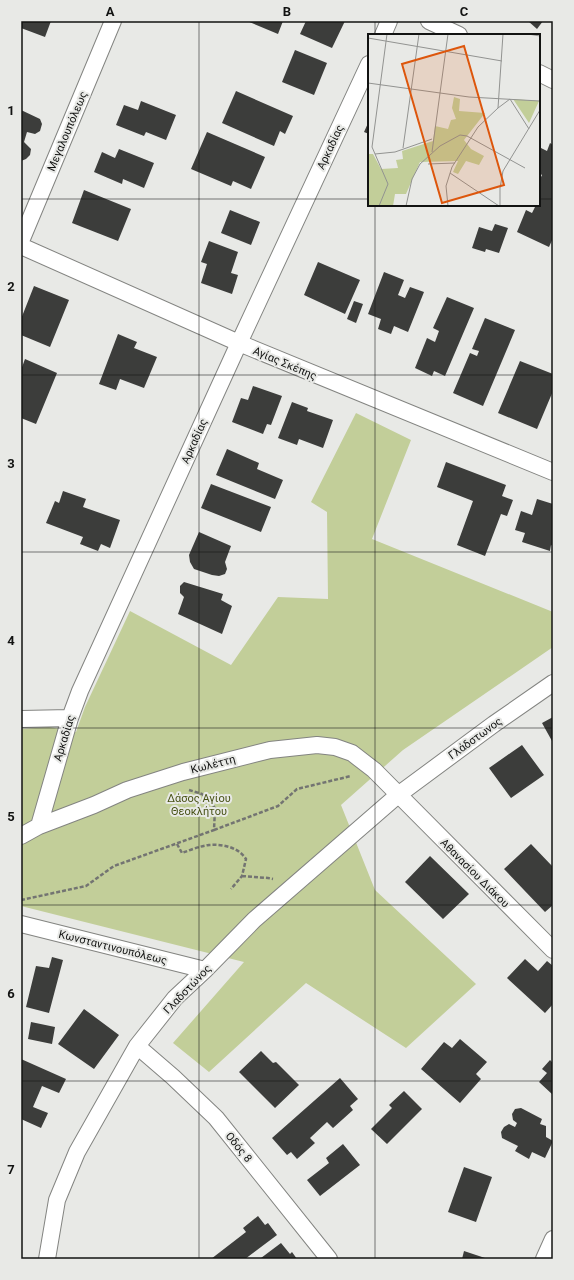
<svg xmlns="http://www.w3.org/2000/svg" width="574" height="1280" font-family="Roboto,sans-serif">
<rect width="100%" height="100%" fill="#e8e9e6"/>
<path fill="#c2ce99" d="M356 413 411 440 372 539 553 612V647L403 750 341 805 375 890 476 984 406 1048 306 983 209 1072 173 1043 244 962 21 906V729L49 727 76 732 85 707 130 611 231 665 278 597 328 599 327 512 311 502Z"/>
<path fill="#3c3d3b" d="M21 21H51L45 37 21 28Z
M247 21H283L278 34Z
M306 21H345L332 48 300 34Z
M528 21H543L537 29Z
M295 50 327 63 314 95 282 82Z
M236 91 293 116 285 134 280 131 274 146 222 123Z
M141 101 176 115 166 140 146 132 144 136 116 125 124 105 138 110Z
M21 110 40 119 42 124 40 131 35 134 27 132 24 142 31 149 30 155 26 159 21 161Z
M369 121V134L364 132Z
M207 132 265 157 251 189 233 181 231 186 191 169Z
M550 143 553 145V238L549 247 517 232 526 210 532 213 535 207 531 205H539V181L542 175 539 173V152L541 148 547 151Z
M119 149 154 163 144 188 123 179 122 184 94 172 102 152 115 158Z
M84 190 131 209 118 241 72 223Z
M230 210 260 222 251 245 221 233Z
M495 224 508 228 499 253 486 249 485 252 472 248 479 227 492 231Z
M209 241 238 252 231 273 238 275 232 294 201 283 207 264 201 262Z
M318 262 360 280 345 314 304 295Z
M384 272 404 280 398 295 405 298 410 287 424 292 408 332 394 326 391 334 378 329 381 319 368 314Z
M34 286 69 300 50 347 21 335V319Z
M447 297 474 308 445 376 434 371 432 376 415 368 427 338 435 342 439 331 433 328Z
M354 301 363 304 356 323 347 319Z
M485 318 515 330 483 406 453 393 470 353 477 356 479 351 472 349Z
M118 334 137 342 134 348 157 357 144 388 120 379 116 390 99 384Z
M25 359 57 373 36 424 21 418V370Z
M520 361 553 374V391L537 429 498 413Z
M253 386 282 396 271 425 267 424 263 434 232 422 241 398 248 400Z
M292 402 308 408 307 411 333 420 323 448 299 439 297 445 278 438Z
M227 449 259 463 257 469 283 480 275 499 216 475Z
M446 462 506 485 502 496 513 500 507 516 501 514 485 556 457 545 473 501 437 487Z
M211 484 271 507 261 532 201 508Z
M63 491 86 499 83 507 120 520 110 548 101 544 98 551 80 544 83 537 46 523 55 501 59 503Z
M537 499 553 504V546L551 545 550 551 522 542 525 533 515 530 521 511 532 515Z
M199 532 231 546 225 562 227 569 225 574 219 576 212 575 194 569 190 562 189 555Z
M184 582 223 594 221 600 232 606 222 634 178 614 184 597 180 593V586Z
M553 717V741H552L542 723Z
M522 745 544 775 511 798 489 768Z
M531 844 553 867V905L545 912 504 869Z
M430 856 469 894 443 919 405 882Z
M52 957 63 960 49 1013 26 1007 36 966 49 968Z
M525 959 538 971 547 961 553 966V1004L545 1013 507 978Z
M84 1009 119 1035 94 1069 58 1044Z
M31 1022 55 1027 52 1044 28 1039Z
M460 1039 487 1062 476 1074 481 1079 460 1103 421 1069 444 1042 452 1048Z
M261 1051 273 1063 276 1062 299 1085 275 1108 239 1072Z
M21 1059 66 1079 59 1093 42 1086 33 1107 48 1113 41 1128 21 1119Z
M550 1060 553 1063V1095L539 1082 547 1073 542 1069Z
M340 1078 358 1099 350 1106 353 1110 333 1128 327 1122 310 1138 315 1143 297 1159 291 1152 287 1155 272 1138Z
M404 1091 422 1109 387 1144 371 1129 392 1108 389 1105Z
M521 1108 542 1119 540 1124 546 1126V1137L553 1141 545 1158 532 1152 529 1159 515 1151 518 1146 502 1138 501 1132 504 1127 509 1124 515 1127 517 1123 513 1120 512 1114 515 1109Z
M343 1144 360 1165 320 1196 307 1180 329 1163 326 1158Z
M464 1167 492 1177 476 1222 448 1212Z
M258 1216 265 1225 268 1223 277 1235 245 1259H211L246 1232 243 1228Z
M281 1243 290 1254 292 1252 297 1259H262L261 1258Z
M464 1251 488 1259H462Z"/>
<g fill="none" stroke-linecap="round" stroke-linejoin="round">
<defs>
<path id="street" d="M429 21 459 35
M383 35 389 21
M539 73 553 80
M21 241 113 21
M21 246 239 343 553 472
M21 719 70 718
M39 826 70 718 80 691 239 343 369 64
M21 836 39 826 94 805 127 790 183 772 270 750 317 745 335 747 352 753 374 770 553 950
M21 924 205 970
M137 1046 173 1077 216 1118 329 1259
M47 1259 57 1200 77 1152 137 1046 175 998 205 970 254 920 398 795 494 724 553 683
M544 1259 553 1239"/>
</defs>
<use href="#street" stroke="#838481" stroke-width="18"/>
<path stroke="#737472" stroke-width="2.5" stroke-dasharray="4 2" stroke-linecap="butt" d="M214 830 278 806 297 789 351 776
M177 844 182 853C190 850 200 846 209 845 223 844 238 847 246 859L242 876 231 889
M242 876 268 878 273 879
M21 900 86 886 114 866 214 830 215 808 202 794 189 790"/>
<use href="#street" stroke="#fff" stroke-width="16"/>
</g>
<path fill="none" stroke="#121312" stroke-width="1" stroke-opacity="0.55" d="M199 21V1259M375 21V35M21 199H369M539 199H553M375 205V1259M21 375H553M21 552H553M21 728H553M21 905H553M21 1081H553"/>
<g text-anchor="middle" stroke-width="4" stroke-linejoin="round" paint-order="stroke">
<g font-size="11" fill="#121312" stroke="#e8e9e6">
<text transform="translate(67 131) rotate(-67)" y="4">Μεγαλουπόλεως</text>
<text transform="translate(330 147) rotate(-65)" y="4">Αρκαδίας</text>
<text transform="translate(285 363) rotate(23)" y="4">Αγίας Σκέπης</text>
<text transform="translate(194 441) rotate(-66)" y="4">Αρκαδίας</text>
<text transform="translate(64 738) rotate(-73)" y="4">Αρκαδίας</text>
<text transform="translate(475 738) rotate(-36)" y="4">Γλάδστωνος</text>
<text transform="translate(213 764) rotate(-14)" y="4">Κωλέττη</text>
<text transform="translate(475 873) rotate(45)" y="4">Αθανασίου Διάκου</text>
<text transform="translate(113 947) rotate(14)" y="4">Κωνσταντινουπόλεως</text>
<text transform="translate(187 989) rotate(-46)" y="4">Γλαδστώνος</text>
<text transform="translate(239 1147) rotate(51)" y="4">Οδός 8</text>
</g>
<g font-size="11" fill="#475115" stroke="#e8e9e6">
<text x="199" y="802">Δάσος Αγίου<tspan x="199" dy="13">Θεοκλήτου</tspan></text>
</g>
</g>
<g transform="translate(368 34)">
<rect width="172" height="172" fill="#e8e9e6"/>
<path d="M86 63 92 65 91 77 117 79 96 106 103 115 116 122 111 131 98 127 90 140 85 138 90 127 52 128 38 160H27L25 172H0V120H5L13 135 30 134 28 126 35 125 34 117 65 107 67 92 80 95 83 86 88 85 84 74ZM145 65 171 67 161 89Z" fill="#c2ce99"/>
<path fill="none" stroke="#929391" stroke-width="1" d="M160 0 172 2M0 4 134 27M0 49 101 63 172 67M130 74 142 65 161 95M35 114 51 0M64 118 80 0M7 120 27 118 64 105M60 130 87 129M82 139 131 172M11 172 20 150 4 113 19 0M38 172 44 145 52 130 72 112 92 101 99 102 157 134M80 172 78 152 84 133 110 93 130 74 135 0M132 172V154L135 137 172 76"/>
<path fill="#dd560c" fill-opacity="0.15" stroke="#dd560c" stroke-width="2" d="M96 12 136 151 74 169 34 30Z"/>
<rect width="172" height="172" fill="none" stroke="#121312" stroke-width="2"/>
</g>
<rect width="574" height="1280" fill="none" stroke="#e8e9e6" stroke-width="44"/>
<rect x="22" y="22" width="530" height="1236" fill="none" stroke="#121312" stroke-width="1.5"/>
<g font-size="13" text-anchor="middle" font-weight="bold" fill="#121312">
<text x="110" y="16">A</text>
<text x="287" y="16">B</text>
<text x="464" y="16">C</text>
<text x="11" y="115">1</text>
<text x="11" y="291">2</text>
<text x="11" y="468">3</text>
<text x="11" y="645">4</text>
<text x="11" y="821">5</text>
<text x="11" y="998">6</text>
<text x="11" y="1174">7</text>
</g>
</svg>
